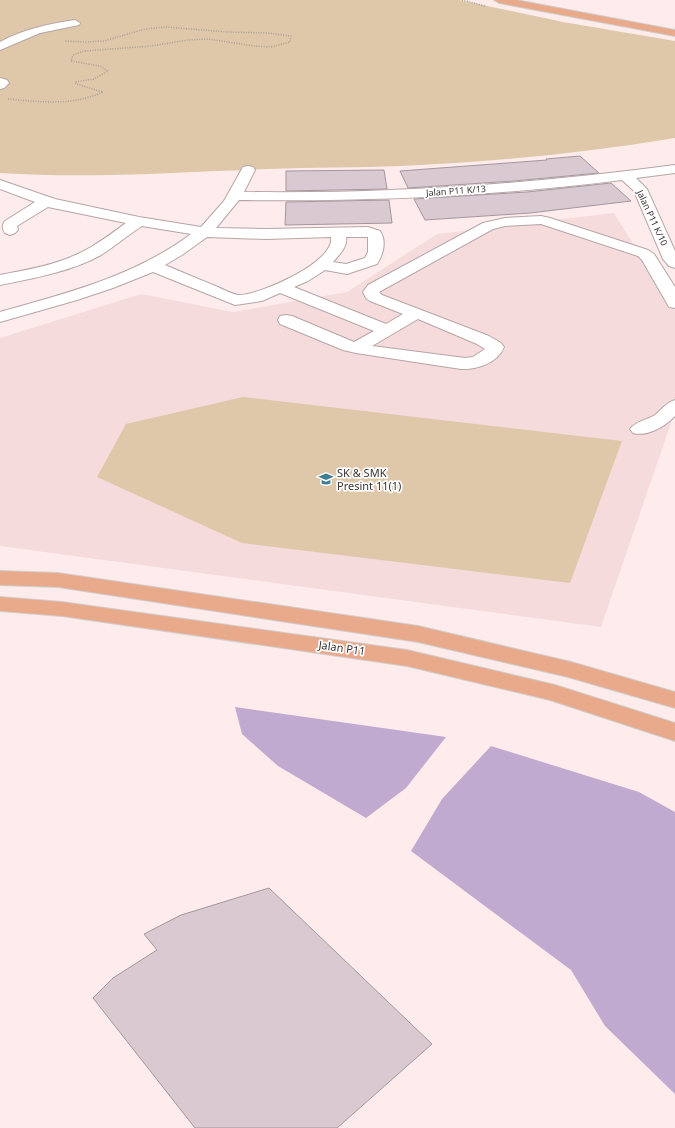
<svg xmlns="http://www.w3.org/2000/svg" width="675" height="1128" font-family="'Noto Sans',sans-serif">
<rect width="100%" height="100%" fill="#feecec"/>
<path fill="#f5dbdc" d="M614 213 675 311V411L601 627 0 546V338L141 294 233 312 347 292 437 234Z"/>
<path fill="#dec8a9" d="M0 0H459L563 22 675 41V138C585 153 492 162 401 166 357 168 313 167 268 169 179 172 90 179 0 173Z
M243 397 622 441 570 583 242 543 97 477 126 424Z"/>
<path fill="#c1aad0" d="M235 707 446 737 406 788 366 818 278 766 242 734Z
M491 746 639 792 675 812V1094L605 1026 571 970 411 851 442 799Z"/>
<path fill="#d9cad2" stroke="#a4969e" d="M580 156 599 173 514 181 408 188 400 171 547 160 546 159Z
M384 170 387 189 286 191V171Z
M611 183 631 201 530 213 425 220 414 199 527 192Z
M389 200 392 223 285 225 286 202Z
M269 888 432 1044 337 1128H195L93 998 113 978 157 950 144 934 181 915Z"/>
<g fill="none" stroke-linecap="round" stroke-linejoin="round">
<defs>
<path id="minor" d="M75 20 80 23 79 25 40 33 0 50V42C23 29 49 24 75 20Z
M0 78 7 80 9 83 4 88 0 89Z
M675 165V173L636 178 647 189 675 251V268L669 266 663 259 634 191 622 180C495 196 367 202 239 200L216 228 265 229 368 227 380 231C387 241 383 255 377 264L347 274 325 270 308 281 294 287 386 324 403 314 370 301 366 298 363 292 368 285 483 223 505 218 541 216 550 218 648 250 654 254 675 287V308L669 307 642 260 638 256 541 224 505 226 493 229 379 292 382 295 489 336 501 343 504 347C498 363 476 370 461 369L356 353 343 350 280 324 278 320 280 316 286 315 292 316 354 342 374 331 280 293 262 301 235 305 153 272 113 288 77 300 0 322V312C67 293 135 276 191 234L142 226C128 235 115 246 101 255 70 272 34 278 0 285V275C31 269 63 264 91 247 103 240 115 231 126 223L48 207 17 226 18 230 15 233 10 235 5 233C2 229 2 225 5 221L35 202 0 189V180L55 199 139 217 201 227 224 201 243 167 248 166 253 167 255 170 244 192C388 194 532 184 675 165ZM207 237 265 239 331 237C336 262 258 296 238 295 232 294 224 290 218 287 200 280 182 272 165 265L182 255ZM346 237H368V252L365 258 346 264 333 262C339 255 348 247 346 237ZM418 319 477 344 485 349 473 357 465 358 372 346Z
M675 400V416C665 426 648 437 633 433L630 429C636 421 647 420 655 415 662 409 666 403 675 400Z"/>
<path id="major" d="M494 0H516L675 30V36L499 3Z
M0 571 58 573 418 626 571 662 675 692V708L568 677 418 642 58 587 0 585Z
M0 597 62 602 407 650 555 685 675 723V741L550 700 407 666 62 616 0 611Z"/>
</defs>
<use href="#minor" stroke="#b6a5a6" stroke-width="2"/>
<use href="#major" stroke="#d0cece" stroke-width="2"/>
<path stroke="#aa9d9d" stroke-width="1.5" stroke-dasharray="1 1.5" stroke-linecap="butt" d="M462 0 485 6
M8 99C41 102 72 106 103 92L76 84 75 82 94 79 108 71 100 66 71 61 73 55 84 51 151 46 188 40 208 39 254 46 272 47 290 42 291 36 267 33 227 32 166 27 145 29 104 41 87 42 64 41"/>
<use href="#minor" fill="#fff" fill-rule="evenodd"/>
<use href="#major" fill="#e8aa8a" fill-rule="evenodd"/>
</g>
<defs>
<symbol id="school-bare" viewBox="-9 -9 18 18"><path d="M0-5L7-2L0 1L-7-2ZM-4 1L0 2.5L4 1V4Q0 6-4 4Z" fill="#3d7f90" stroke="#fefefe" stroke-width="2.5" paint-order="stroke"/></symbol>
</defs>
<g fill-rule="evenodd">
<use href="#school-bare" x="316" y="469" width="20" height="20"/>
</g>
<g text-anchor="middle" stroke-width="3.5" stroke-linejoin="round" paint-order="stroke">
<g font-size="9" fill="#3a3434" stroke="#fefefe">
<text transform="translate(456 191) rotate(-4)" y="3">Jalan P11 K/13</text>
<text transform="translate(652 218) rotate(65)" y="3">Jalan P11 K/10</text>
</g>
<g font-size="11" fill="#3a3434" stroke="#fefefe" text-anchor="start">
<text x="337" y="477">SK &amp; SMK<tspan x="337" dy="13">Presint 11(1)</tspan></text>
</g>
<g font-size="11" fill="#3a3434" stroke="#fefefe">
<text transform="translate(342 648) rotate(8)" y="4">Jalan P11</text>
</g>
</g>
</svg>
